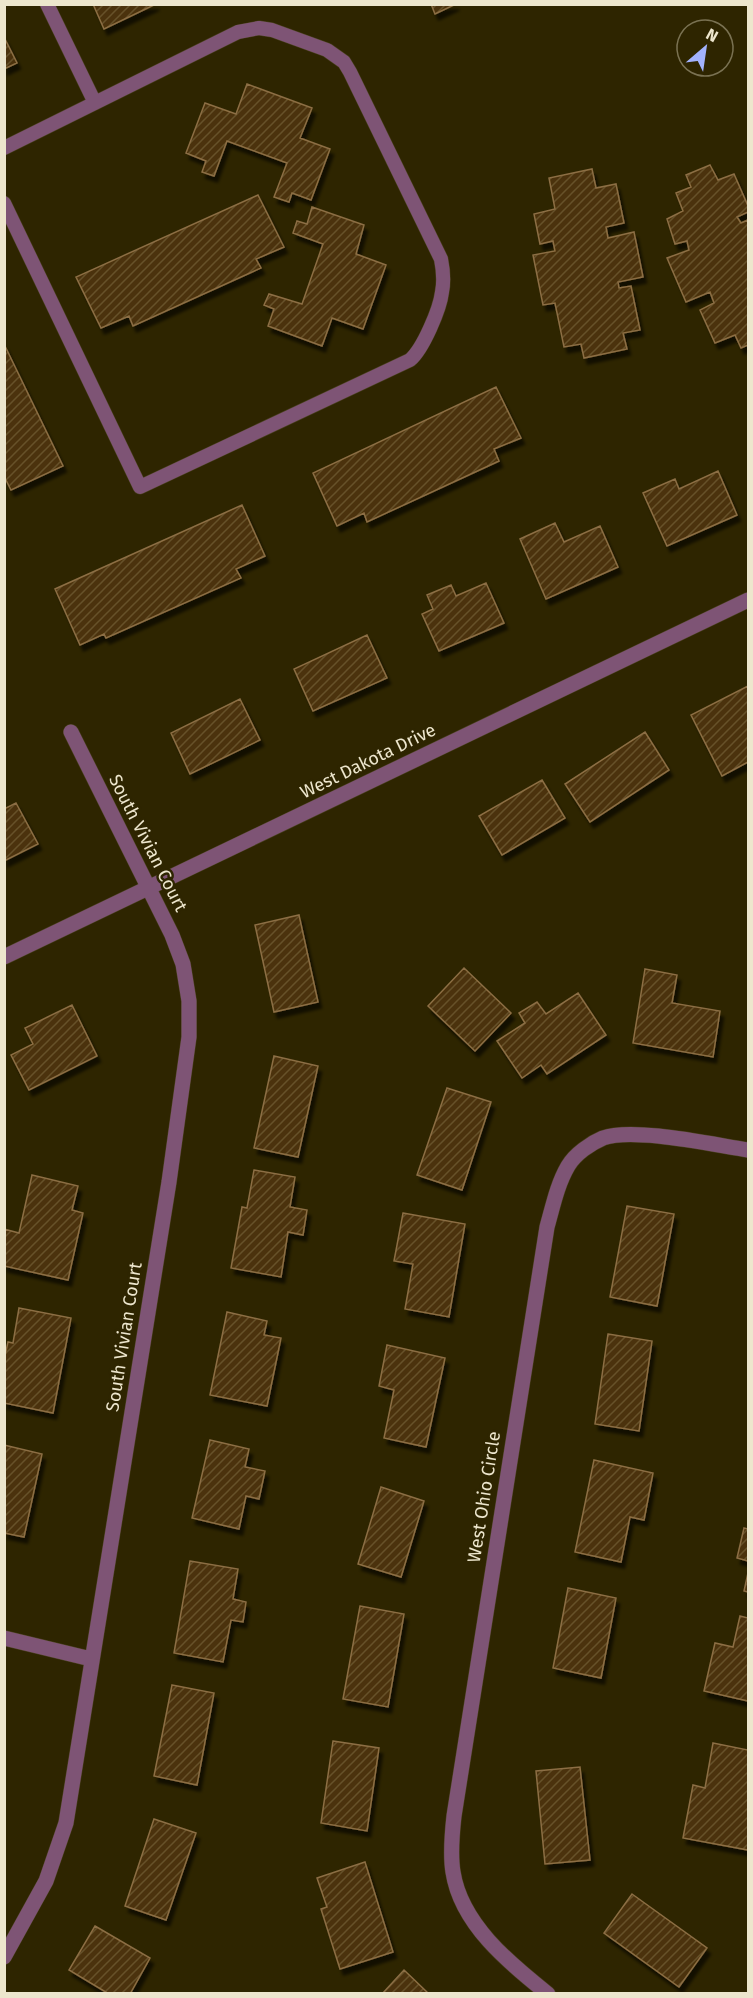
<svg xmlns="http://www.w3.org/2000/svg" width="753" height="1998" font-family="'Fira Sans',sans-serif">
<defs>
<pattern id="building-hatch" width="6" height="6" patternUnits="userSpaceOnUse" patternTransform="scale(1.5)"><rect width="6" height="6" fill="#4c3309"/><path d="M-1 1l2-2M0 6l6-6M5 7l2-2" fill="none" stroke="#66512c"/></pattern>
<filter id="shadow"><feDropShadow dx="3.5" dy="6" stdDeviation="1.5" flood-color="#0009"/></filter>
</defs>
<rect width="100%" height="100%" fill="#2e2500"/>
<path fill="url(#building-hatch)" stroke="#8c6e44" stroke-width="1.5" filter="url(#shadow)" d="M93 4H156L104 29Z
M431 4H456L435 14Z
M4 37 17 63 4 69Z
M247 84 312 108 300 138 330 149 311 200 292 193 289 202 274 197 287 163 227 141 214 176 202 172 206 161 186 153 205 103 236 114Z
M710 165 718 180 734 174 748 206V212L737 217 741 223 748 220V345L741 348 735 335 715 343 700 310 714 303 710 292 686 302 667 258 689 250 687 241 675 244 667 219 683 211 676 193 691 187 686 175Z
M592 169 596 188 616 184 624 223 606 227 608 238 634 232 643 277 618 282 619 288 631 286 640 330 623 333 627 349 584 358 581 344 564 347 555 303 543 305 533 255 555 251 553 241 540 244 534 214 555 209 549 178Z
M258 195 284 247 256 259 261 268 133 326 129 316 101 328 76 277Z
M312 207 364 225 356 254 386 265 363 329 332 318 322 346 268 326 274 309 264 305 269 294 302 304 323 244 293 233 297 221 307 224Z
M4 344 63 466 11 490 4 476Z
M496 387 521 438 494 449 499 461 367 522 364 513 337 526 313 473Z
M718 471 737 515 667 546 643 493 675 479 679 489Z
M242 505 265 556 236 569 241 578 106 638 104 634 80 645 55 589Z
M555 523 564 542 600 526 618 567 546 599 520 539Z
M486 583 504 623 439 651 422 614 433 609 427 595 451 585 456 596Z
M367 635 387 678 313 711 294 669Z
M748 686V762L722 776 691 715Z
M240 699 260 740 190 774 171 733Z
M645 732 669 770 590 822 565 784Z
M542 780 565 818 502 855 479 816Z
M16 803 38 844 4 861V809Z
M299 915 318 1002 274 1012 255 925Z
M464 968 511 1013 475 1051 428 1006Z
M645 969 677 975 672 1003 720 1011 713 1057 633 1043Z
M578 993 606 1035 547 1074 541 1065 522 1078 497 1041 525 1023 519 1013 537 1002 546 1014Z
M72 1005 97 1056 29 1090 11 1055 33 1044 25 1028Z
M274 1056 318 1066 298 1157 254 1148Z
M447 1088 491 1102 462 1190 417 1175Z
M254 1170 295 1177 290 1207 307 1210 303 1235 288 1232 281 1277 231 1268 242 1207 247 1208Z
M32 1175 78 1186 72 1210 83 1213 68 1280 4 1266V1229L19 1233Z
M627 1206 674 1214 657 1306 610 1297Z
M403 1213 465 1224 449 1317 405 1309 413 1264 394 1261Z
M19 1308 71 1318 53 1413 4 1403V1360L8 1342 13 1343Z
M227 1312 267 1321 264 1335 281 1338 267 1406 210 1395Z
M608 1334 652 1341 639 1431 595 1424Z
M387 1345 445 1358 426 1447 384 1438 394 1390 379 1386Z
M210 1440 249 1449 245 1467 265 1471 259 1499 246 1496 239 1529 192 1518Z
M4 1445 42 1454 24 1537 4 1533Z
M594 1460 653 1473 644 1520 630 1517 621 1562 575 1552Z
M381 1487 424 1501 401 1577 358 1564Z
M744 1528 748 1529V1561L737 1558Z
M190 1561 238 1569 233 1599 246 1602 243 1622 231 1620 223 1662 174 1653Z
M748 1573V1592L744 1591Z
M568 1588 616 1598 601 1678 553 1668Z
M360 1606 404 1614 388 1707 343 1699Z
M740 1616 748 1618V1701L704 1691 715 1643 733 1647Z
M172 1685 214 1693 197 1785 154 1776Z
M333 1741 379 1748 367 1831 321 1823Z
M713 1743 748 1750V1850L683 1838 693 1785 705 1788Z
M580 1767 590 1860 545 1864 536 1771Z
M154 1819 196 1833 166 1920 125 1906Z
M365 1862 393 1952 340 1969 321 1909 327 1907 317 1878Z
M632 1894 707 1948 679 1987 604 1933Z
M95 1926 150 1958 130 1994H109L69 1970Z
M404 1970 429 1994H382Z"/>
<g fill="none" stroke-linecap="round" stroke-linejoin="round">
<defs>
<path id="service" d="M47 4 95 103
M4 148 238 32 259 28 272 30 327 50 344 62 350 72 441 259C443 269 444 282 442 292 440 309 423 349 410 360L140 487 4 203"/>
<path id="minor" d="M4 957 748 600
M4 1638 91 1659
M4 1957 46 1881 66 1823 169 1182 189 1037V1001L183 964 172 935 71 732
M548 1994C509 1963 461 1924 453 1872 450 1854 452 1834 454 1816L547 1227C553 1206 557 1185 568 1166 575 1154 591 1143 603 1138 634 1127 714 1145 748 1150"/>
</defs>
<use href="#service" stroke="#49401d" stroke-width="15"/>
<use href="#minor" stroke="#49401d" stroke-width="16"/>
<use href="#service" stroke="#7e5475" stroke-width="14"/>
<use href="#minor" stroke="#7e5475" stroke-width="15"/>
</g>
<g text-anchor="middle" stroke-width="5" stroke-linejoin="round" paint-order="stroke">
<g font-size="18" fill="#ede6cd" stroke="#2e2500">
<text transform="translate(368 761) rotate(-26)" y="6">West Dakota Drive</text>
<text transform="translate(148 843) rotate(63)" y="6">South Vivian Court</text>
<text transform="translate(124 1337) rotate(-81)" y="6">South Vivian Court</text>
<text transform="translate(484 1497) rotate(-81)" y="6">West Ohio Circle</text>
</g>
</g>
<rect width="753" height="1998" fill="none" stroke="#ede6cd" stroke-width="12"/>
<g transform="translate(705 48) rotate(29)"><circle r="28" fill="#2e2500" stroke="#7a7252" stroke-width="1.5"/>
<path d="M0-4.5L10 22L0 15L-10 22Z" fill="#a2b2fd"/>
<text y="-9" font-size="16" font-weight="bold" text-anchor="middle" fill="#ede6cd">N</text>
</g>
</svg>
